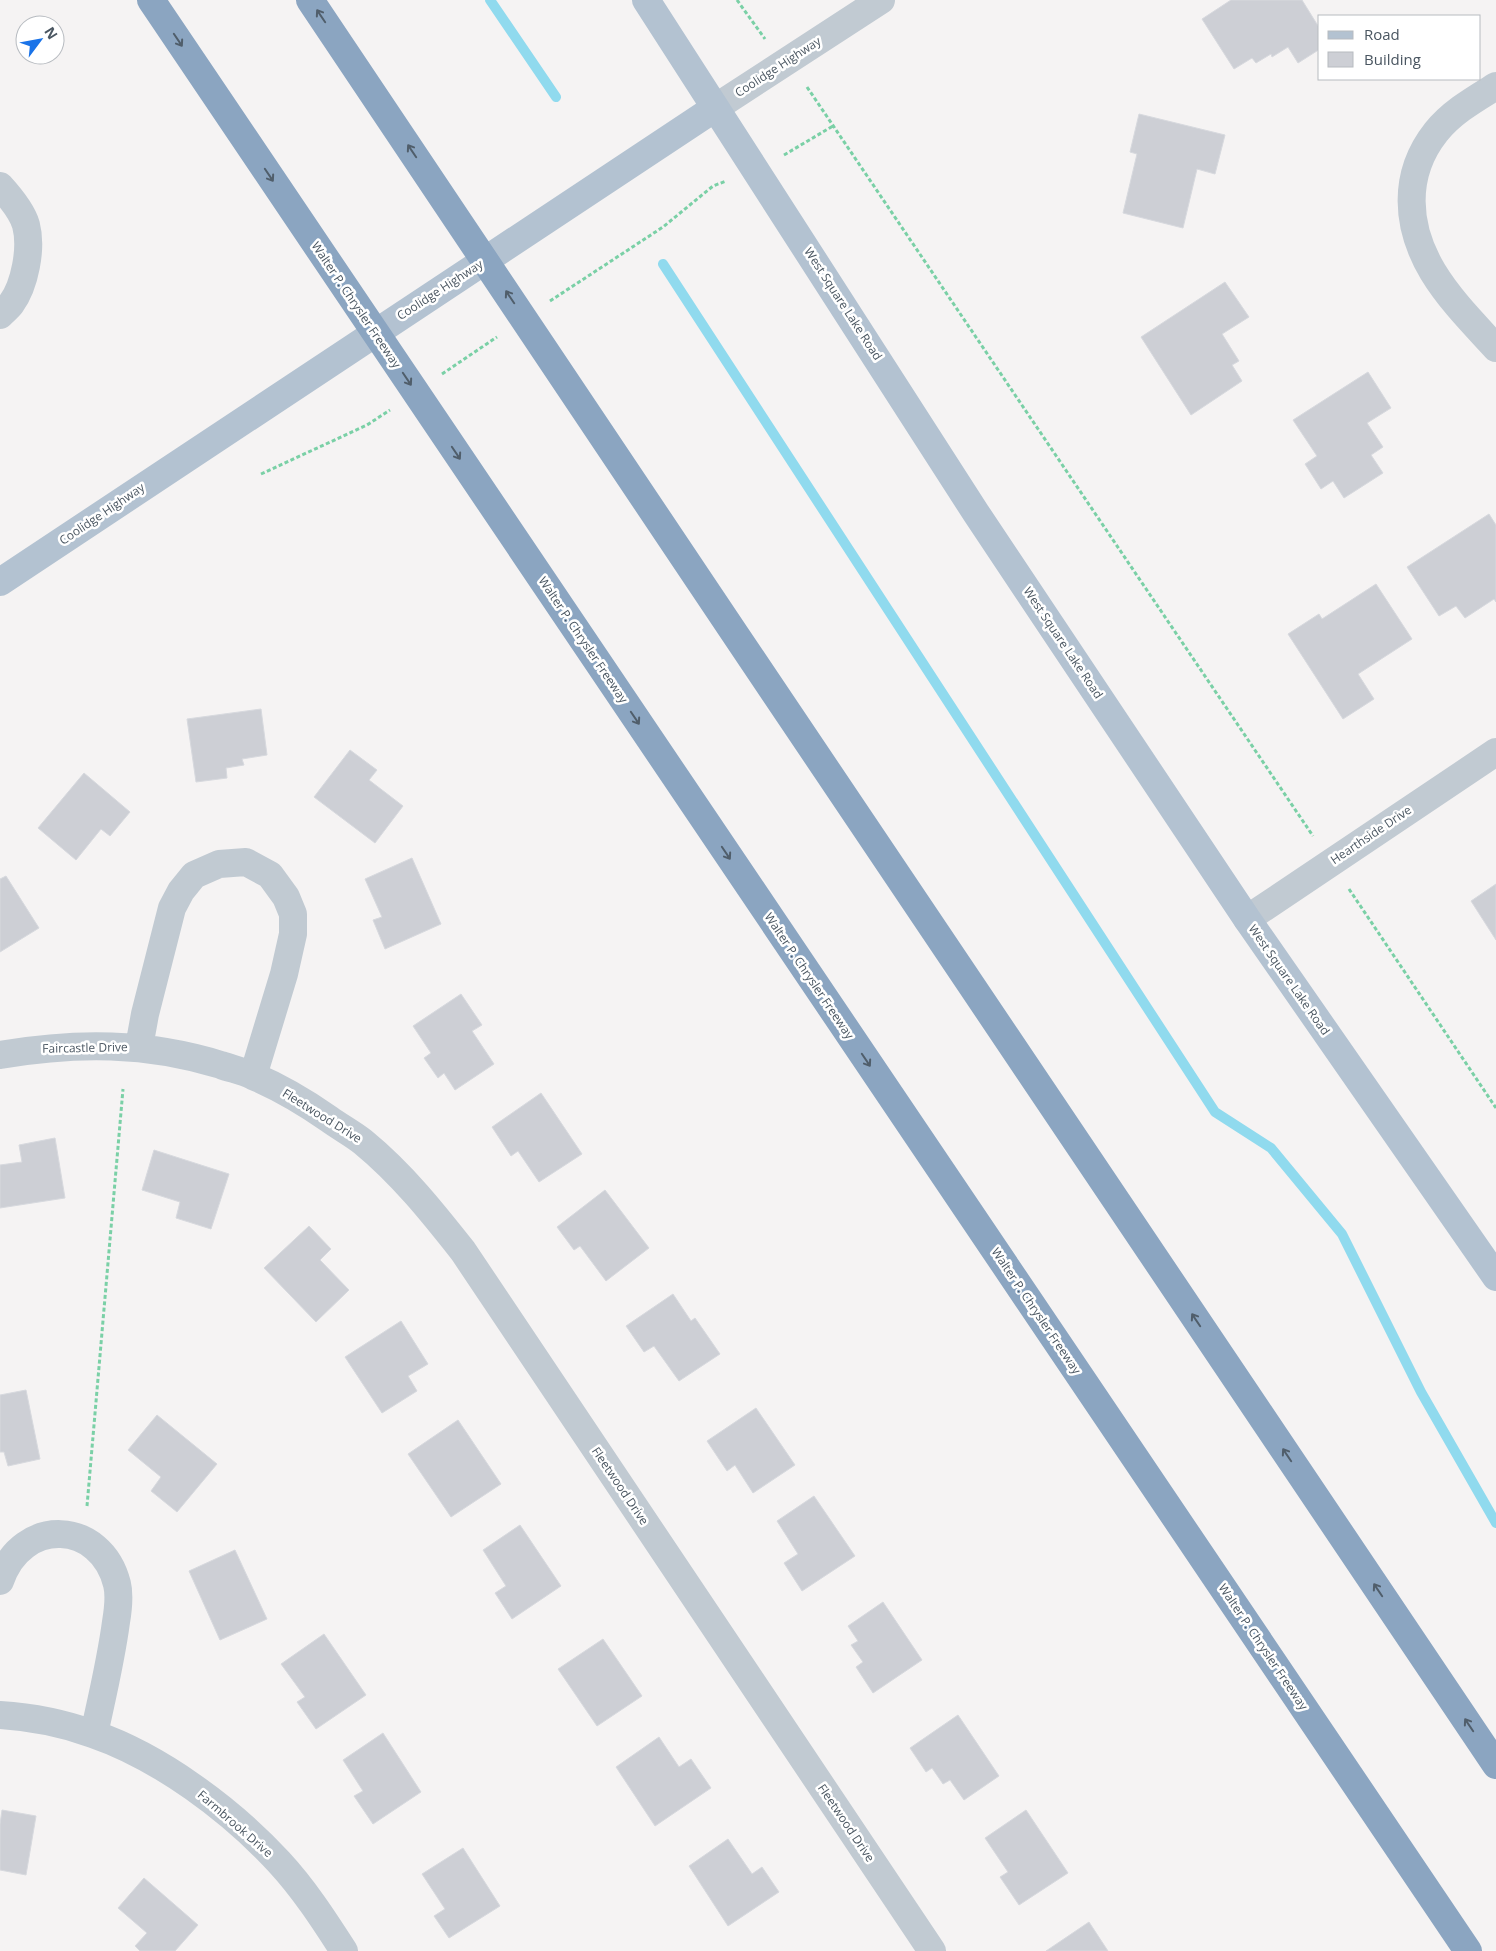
<svg xmlns="http://www.w3.org/2000/svg" width="1496" height="1951" font-family="'Open Sans',sans-serif">
<rect width="100%" height="100%" fill="#f5f3f3"/>
<g fill="none" stroke-linecap="round" stroke-linejoin="round">
<path stroke="#90daee" stroke-width="10" d="M490 0 556 97
M663 264 1215 1112 1271 1148 1342 1234 1421 1392 1496 1523"/>
</g>
<path fill="#cdcfd5" stroke="#d7d9de" d="M1231 0H1302L1320 29V49L1298 63 1288 47 1272 57 1271 54 1256 63 1252 58 1234 69 1202 19Z
M1139 114 1225 135 1215 174 1197 169 1183 228 1123 213 1137 154 1130 152Z
M1225 282 1249 317 1222 334 1239 361 1232 365 1242 381 1191 415 1141 337Z
M1368 372 1391 408 1367 423 1383 447 1371 455 1383 473 1344 498 1333 481 1321 489 1305 464 1317 456 1293 420Z
M1489 514 1496 525V602L1494 599 1465 618 1456 606 1439 616 1407 567Z
M1376 584 1412 639 1358 674 1374 699 1343 719 1288 634 1319 614 1322 619Z
M261 709 267 755 242 759 244 765 226 768 227 778 196 782 187 719Z
M350 750 377 770 369 780 403 806 375 843 314 797Z
M84 773 130 812 110 836 101 829 76 860 38 828Z
M412 858 441 924 385 949 373 920 382 917 365 879Z
M6 876 39 928 0 952V879Z
M1496 884V940L1471 901Z
M461 994 482 1025 472 1031 494 1064 455 1090 444 1073 438 1078 424 1058 431 1053 413 1026Z
M541 1093 582 1154 539 1182 518 1151 511 1156 492 1127Z
M55 1138 65 1198 0 1208V1165L22 1162 19 1145Z
M154 1150 229 1174 211 1229 176 1218 180 1202 142 1190Z
M605 1190 649 1248 606 1281 580 1246 574 1250 557 1227Z
M309 1226 331 1249 320 1260 349 1290 316 1322 264 1268Z
M673 1294 691 1321 695 1318 720 1354 679 1381 654 1346 644 1352 626 1326Z
M401 1321 428 1364 408 1376 417 1391 382 1413 345 1357Z
M26 1390 40 1459 8 1466 4 1452H0V1395Z
M756 1408 795 1465 753 1493 735 1465 727 1471 707 1441Z
M157 1415 217 1464 177 1512 151 1491 161 1477 128 1450Z
M458 1420 501 1484 451 1517 408 1454Z
M814 1496 855 1556 802 1591 784 1563 798 1554 777 1521Z
M520 1525 561 1586 512 1619 495 1593 506 1586 483 1550Z
M235 1550 267 1619 220 1640 189 1571Z
M883 1602 922 1660 873 1693 856 1667 863 1662 851 1645 858 1641 848 1626Z
M324 1634 366 1695 316 1729 297 1702 305 1697 281 1664Z
M603 1639 642 1696 597 1726 558 1669Z
M958 1715 999 1776 964 1800 950 1780 943 1784 932 1768 926 1772 910 1748Z
M383 1733 421 1792 373 1824 354 1796 363 1791 343 1760Z
M659 1737 679 1767 691 1759 711 1788 655 1826 616 1767Z
M2 1810 36 1816 26 1875 0 1870V1824Z
M1026 1810 1068 1873 1019 1905 1000 1877 1008 1872 985 1838Z
M728 1839 752 1874 762 1867 779 1892 728 1926 689 1866Z
M463 1848 500 1906 449 1938 434 1916 445 1909 422 1874Z
M144 1878 198 1925 175 1951H140L135 1946 147 1933 118 1908Z
M1089 1922 1108 1951H1046Z"/>
<g fill="none" stroke-linecap="round" stroke-linejoin="round">
<path stroke="#7ad0a6" stroke-width="3" stroke-dasharray="4 2.5" stroke-linecap="butt" d="M737 0 765 39
M807 87 1313 836
M784 155 833 126
M550 301 663 227 713 186 726 181
M442 374 497 337
M261 474 367 425 390 410
M1349 889 1496 1108
M87 1506 123 1089"/>
<path stroke="#c1cad2" stroke-width="28" d="M1496 86C1475 99 1452 112 1436 132 1402 175 1406 227 1433 272 1450 300 1474 324 1496 348
M715 108 881 0
M0 186C10 197 22 211 26 225 32 248 25 285 11 304 8 308 4 311 0 315
M1247 919 1496 752
M139 1047 145 1014 172 908 181 891 194 875 219 864 246 862 270 875 286 897 293 914V934L284 974 253 1076
M0 1055C76 1042 147 1042 221 1065 232 1069 243 1071 253 1076 279 1087 306 1103 329 1119 340 1127 353 1134 363 1142 402 1174 433 1213 463 1251L932 1951
M0 1581C22 1516 101 1520 117 1584 120 1596 118 1610 116 1622 111 1660 102 1697 94 1734
M0 1715C31 1717 63 1723 93 1734 160 1757 231 1810 279 1862 304 1889 324 1920 344 1951"/>
<path stroke="#b3c2d1" stroke-width="28" d="M646 0 976 513 1247 919 1496 1277
M0 582 715 108"/>
<path stroke="#8ba5c1" stroke-width="28" d="M151 0 1468 1951
M310 0 735 634 1496 1765"/>
</g>
<defs><path id="oneway-shaft" d="M-6 0H5M1.5-3L5.5 0L1.5 3" fill="none" stroke-width="1.6" stroke-linecap="round" stroke-linejoin="round" transform="scale(1.25)"/></defs>
<g stroke="#505e6b">
<use href="#oneway-shaft" transform="translate(321 16) rotate(-124)"/>
<use href="#oneway-shaft" transform="translate(178 40) rotate(56)"/>
<use href="#oneway-shaft" transform="translate(412 151) rotate(-124)"/>
<use href="#oneway-shaft" transform="translate(269 175) rotate(56)"/>
<use href="#oneway-shaft" transform="translate(510 297) rotate(-124)"/>
<use href="#oneway-shaft" transform="translate(407 379) rotate(56)"/>
<use href="#oneway-shaft" transform="translate(456 453) rotate(56)"/>
<use href="#oneway-shaft" transform="translate(635 718) rotate(56)"/>
<use href="#oneway-shaft" transform="translate(726 853) rotate(56)"/>
<use href="#oneway-shaft" transform="translate(866 1060) rotate(56)"/>
<use href="#oneway-shaft" transform="translate(1196 1320) rotate(-124)"/>
<use href="#oneway-shaft" transform="translate(1287 1455) rotate(-124)"/>
<use href="#oneway-shaft" transform="translate(1378 1590) rotate(-124)"/>
<use href="#oneway-shaft" transform="translate(1469 1725) rotate(-124)"/>
</g>
<g text-anchor="middle" stroke-width="5" stroke-linejoin="round" paint-order="stroke">
<g font-size="12" fill="#4a5661" stroke="#fff">
<text transform="translate(778 67) rotate(-33)" y="4">Coolidge Highway</text>
<text transform="translate(440 290) rotate(-33)" y="4">Coolidge Highway</text>
<text transform="translate(843 304) rotate(57)" y="4">West Square Lake Road</text>
<text transform="translate(356 305) rotate(56)" y="4">Walter P. Chrysler Freeway</text>
<text transform="translate(102 514) rotate(-34)" y="4">Coolidge Highway</text>
<text transform="translate(583 640) rotate(56)" y="4">Walter P. Chrysler Freeway</text>
<text transform="translate(1063 643) rotate(56)" y="4">West Square Lake Road</text>
<text transform="translate(1371 835) rotate(-34)" y="4">Hearthside Drive</text>
<text transform="translate(809 976) rotate(56)" y="4">Walter P. Chrysler Freeway</text>
<text transform="translate(1289 980) rotate(55)" y="4">West Square Lake Road</text>
<text transform="translate(85 1048) rotate(-1)" y="4">Faircastle Drive</text>
<text transform="translate(322 1116) rotate(32)" y="4">Fleetwood Drive</text>
<text transform="translate(1036 1311) rotate(56)" y="4">Walter P. Chrysler Freeway</text>
<text transform="translate(620 1486) rotate(56)" y="4">Fleetwood Drive</text>
<text transform="translate(1263 1647) rotate(56)" y="4">Walter P. Chrysler Freeway</text>
<text transform="translate(846 1823) rotate(56)" y="4">Fleetwood Drive</text>
<text transform="translate(235 1824) rotate(41)" y="4">Farmbrook Drive</text>
</g>
</g>
<rect x="1318" y="15" width="162" height="65" fill="#ffffff" stroke="#b7bbc0"/>
<rect x="1328" y="31" width="25" height="8" fill="#b3c2d1" stroke="#b7bbc0"/>
<text x="1364" y="40" font-size="15" fill="#4a5661">Road</text>
<rect x="1328" y="52" width="25" height="15" fill="#cdcfd5" stroke="#b7bbc0"/>
<text x="1364" y="65" font-size="15" fill="#4a5661">Building</text>
<g transform="translate(40 40) rotate(58)"><circle r="24" fill="#ffffff" stroke="#b7bbc0"/>
<path d="M0-4L9 19L0 12L-9 19Z" fill="#1a73e8"/>
<text y="-8" font-size="14" font-weight="bold" text-anchor="middle" fill="#4a5661">N</text>
</g>
</svg>
